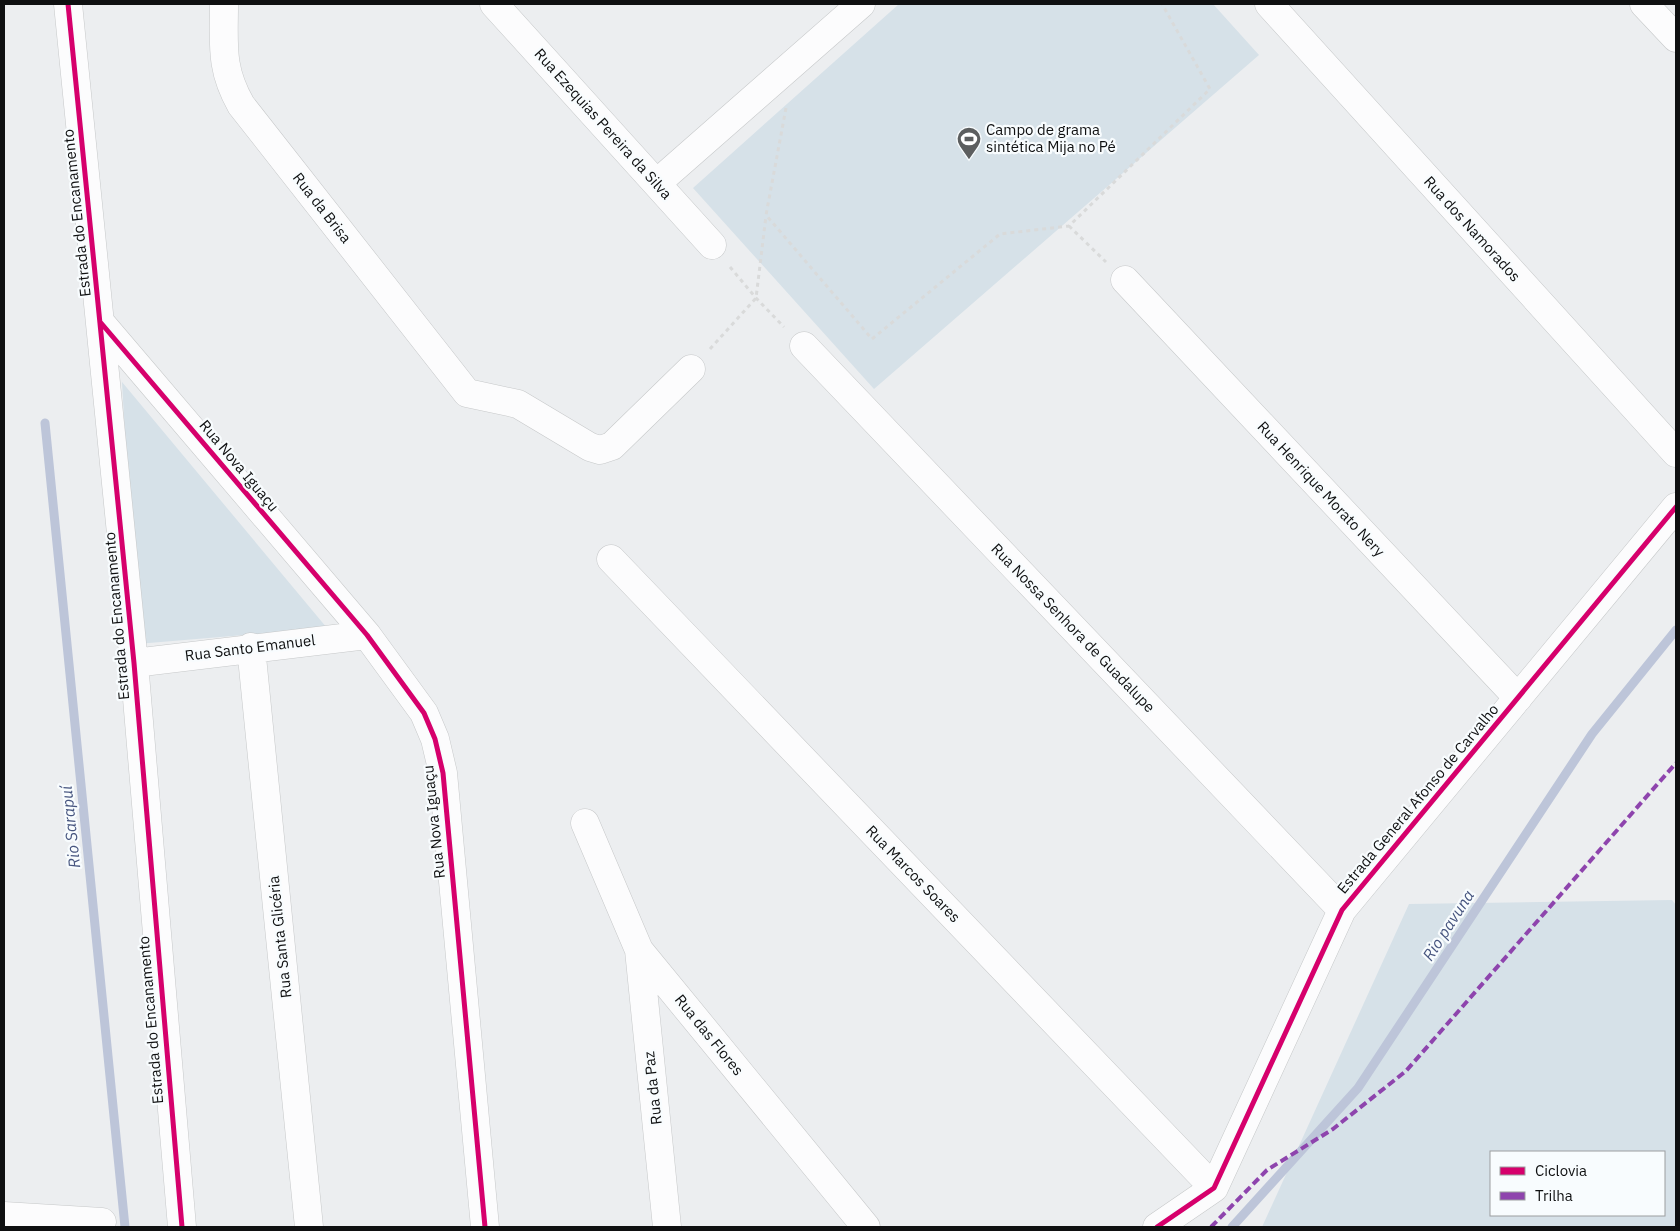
<svg xmlns="http://www.w3.org/2000/svg" width="1680" height="1231" font-family="'IBM Plex Sans',sans-serif">
<rect width="100%" height="100%" fill="#eceef0"/>
<path fill="#d6e1e8" fill-rule="evenodd" d="M899 4H1213L1259 55 874 389 693 188Z
M122 382 327 628 137 644Z
M1672 900 1676 905V1227H1262L1409 904ZM1491 1152H1664V1215H1491Z"/>
<g fill="none" stroke-linecap="round" stroke-linejoin="round">
<path stroke="#bdc5d9" stroke-width="9" d="M45 423 125 1227
M1232 1227 1358 1088 1592 734 1676 630"/>
<defs>
<path id="minor" d="M68 4 134 663 182 1227
M224 4C224 45 220 68 241 105L467 393 518 404 590 447 600 450 612 446 691 369
M494 4 712 245
M1269 4 1676 453
M1644 4 1676 38
M657 183 861 4
M1125 280 1518 698
M101 323 367 635 424 713 435 739 443 773 485 1227
M804 346 1342 910
M611 559 1214 1188
M251 647 309 1227
M134 663 367 635
M585 823 639 950 866 1227
M639 950 667 1227
M4 1216 102 1222
M1157 1227 1214 1188 1342 910 1676 507"/>
</defs>
<use href="#minor" stroke="#c6c8c9" stroke-width="29"/>
<path stroke="#d9dada" stroke-width="3" stroke-dasharray="4 4" stroke-linecap="butt" d="M786 108 766 215 872 339 1000 234 1069 226 1210 89 1162 4
M1069 226 1106 262
M730 267 756 298 784 327
M710 349 756 298 766 216"/>
<use href="#minor" stroke="#fcfcfd" stroke-width="28"/>
<path stroke="#8e44ad" stroke-width="4" stroke-dasharray="8 4" stroke-linecap="butt" d="M1211 1227 1267 1170 1333 1129 1406 1071 1676 763"/>
<defs>
<path id="cycleway" d="M68 4 134 663 182 1227
M101 323 367 635 424 713 435 739 443 773 485 1227
M1157 1227 1214 1188 1342 910 1676 507"/>
</defs>
<use href="#cycleway" stroke="#f8fcfe" stroke-width="8"/>
<use href="#cycleway" stroke="#d6006c" stroke-width="5"/>
</g>
<defs>
<symbol id="stadium-pin" viewBox="-11 -11 22 30"><path d="M0 17L-7.5 6A9.5 9.5 0 1 1 7.5 6Z" fill="#5c5e5f" stroke="#f8fcfe"/><path d="M0-5a6.5 5 0 1 0 0 10a6.5 5 0 1 0 0-10ZM-3.5-1.8h7v3.6h-7Z" fill="#fff"/></symbol>
</defs>
<g fill-rule="evenodd">
<use href="#stadium-pin" x="955" y="125" width="28" height="38"/>
</g>
<g text-anchor="middle" stroke-width="4.5" stroke-linejoin="round" paint-order="stroke">
<g font-size="15" fill="#0f1011" stroke="#f8fcfe">
<text transform="translate(603 124) rotate(48)" y="5">Rua Ezequias Pereira da Silva</text>
<text transform="translate(322 208) rotate(52)" y="5">Rua da Brisa</text>
<text transform="translate(77 213) rotate(-96)" y="5">Estrada do Encanamento</text>
<text transform="translate(1472 229) rotate(48)" y="5">Rua dos Namorados</text>
<text transform="translate(239 466) rotate(50)" y="5">Rua Nova Iguaçu</text>
<text transform="translate(1321 489) rotate(47)" y="5">Rua Henrique Morato Nery</text>
<text transform="translate(117 616) rotate(-95)" y="5">Estrada do Encanamento</text>
<text transform="translate(1073 628) rotate(46)" y="5">Rua Nossa Senhora de Guadalupe</text>
<text transform="translate(250 648) rotate(-7)" y="5">Rua Santo Emanuel</text>
<text transform="translate(1418 799) rotate(-50)" y="5">Estrada General Afonso de Carvalho</text>
<text transform="translate(434 822) rotate(-96)" y="5">Rua Nova Iguaçu</text>
<text transform="translate(913 874) rotate(46)" y="5">Rua Marcos Soares</text>
<text transform="translate(280 937) rotate(-96)" y="5">Rua Santa Glicéria</text>
<text transform="translate(151 1020) rotate(-95)" y="5">Estrada do Encanamento</text>
<text transform="translate(709 1035) rotate(51)" y="5">Rua das Flores</text>
<text transform="translate(653 1088) rotate(-96)" y="5">Rua da Paz</text>
</g>
<g font-size="15" fill="#0f1011" stroke="#f8fcfe" text-anchor="start">
<text x="986" y="135">Campo de grama<tspan x="986" dy="17">sintética Mija no Pé</tspan></text>
</g>
<g font-size="16" font-style="italic" fill="#47557f" stroke="#f8fcfe">
<text transform="translate(70 827) rotate(-96)" y="6">Rio Sarapuí</text>
<text transform="translate(1448 925) rotate(-57)" y="6">Rio pavuna</text>
</g>
</g>
<rect width="1680" height="1231" fill="none" stroke="#0f1011" stroke-width="10"/>
<rect x="1490" y="1151" width="175" height="65" fill="#f8fcfe" stroke="#9b9e9f"/>
<rect x="1500" y="1167" width="25" height="8" fill="#d6006c" stroke="#9b9e9f"/>
<text x="1535" y="1176" font-size="15" fill="#0f1011">Ciclovia</text>
<rect x="1500" y="1192" width="25" height="8" fill="#8e44ad" stroke="#9b9e9f"/>
<text x="1535" y="1201" font-size="15" fill="#0f1011">Trilha</text>
</svg>
